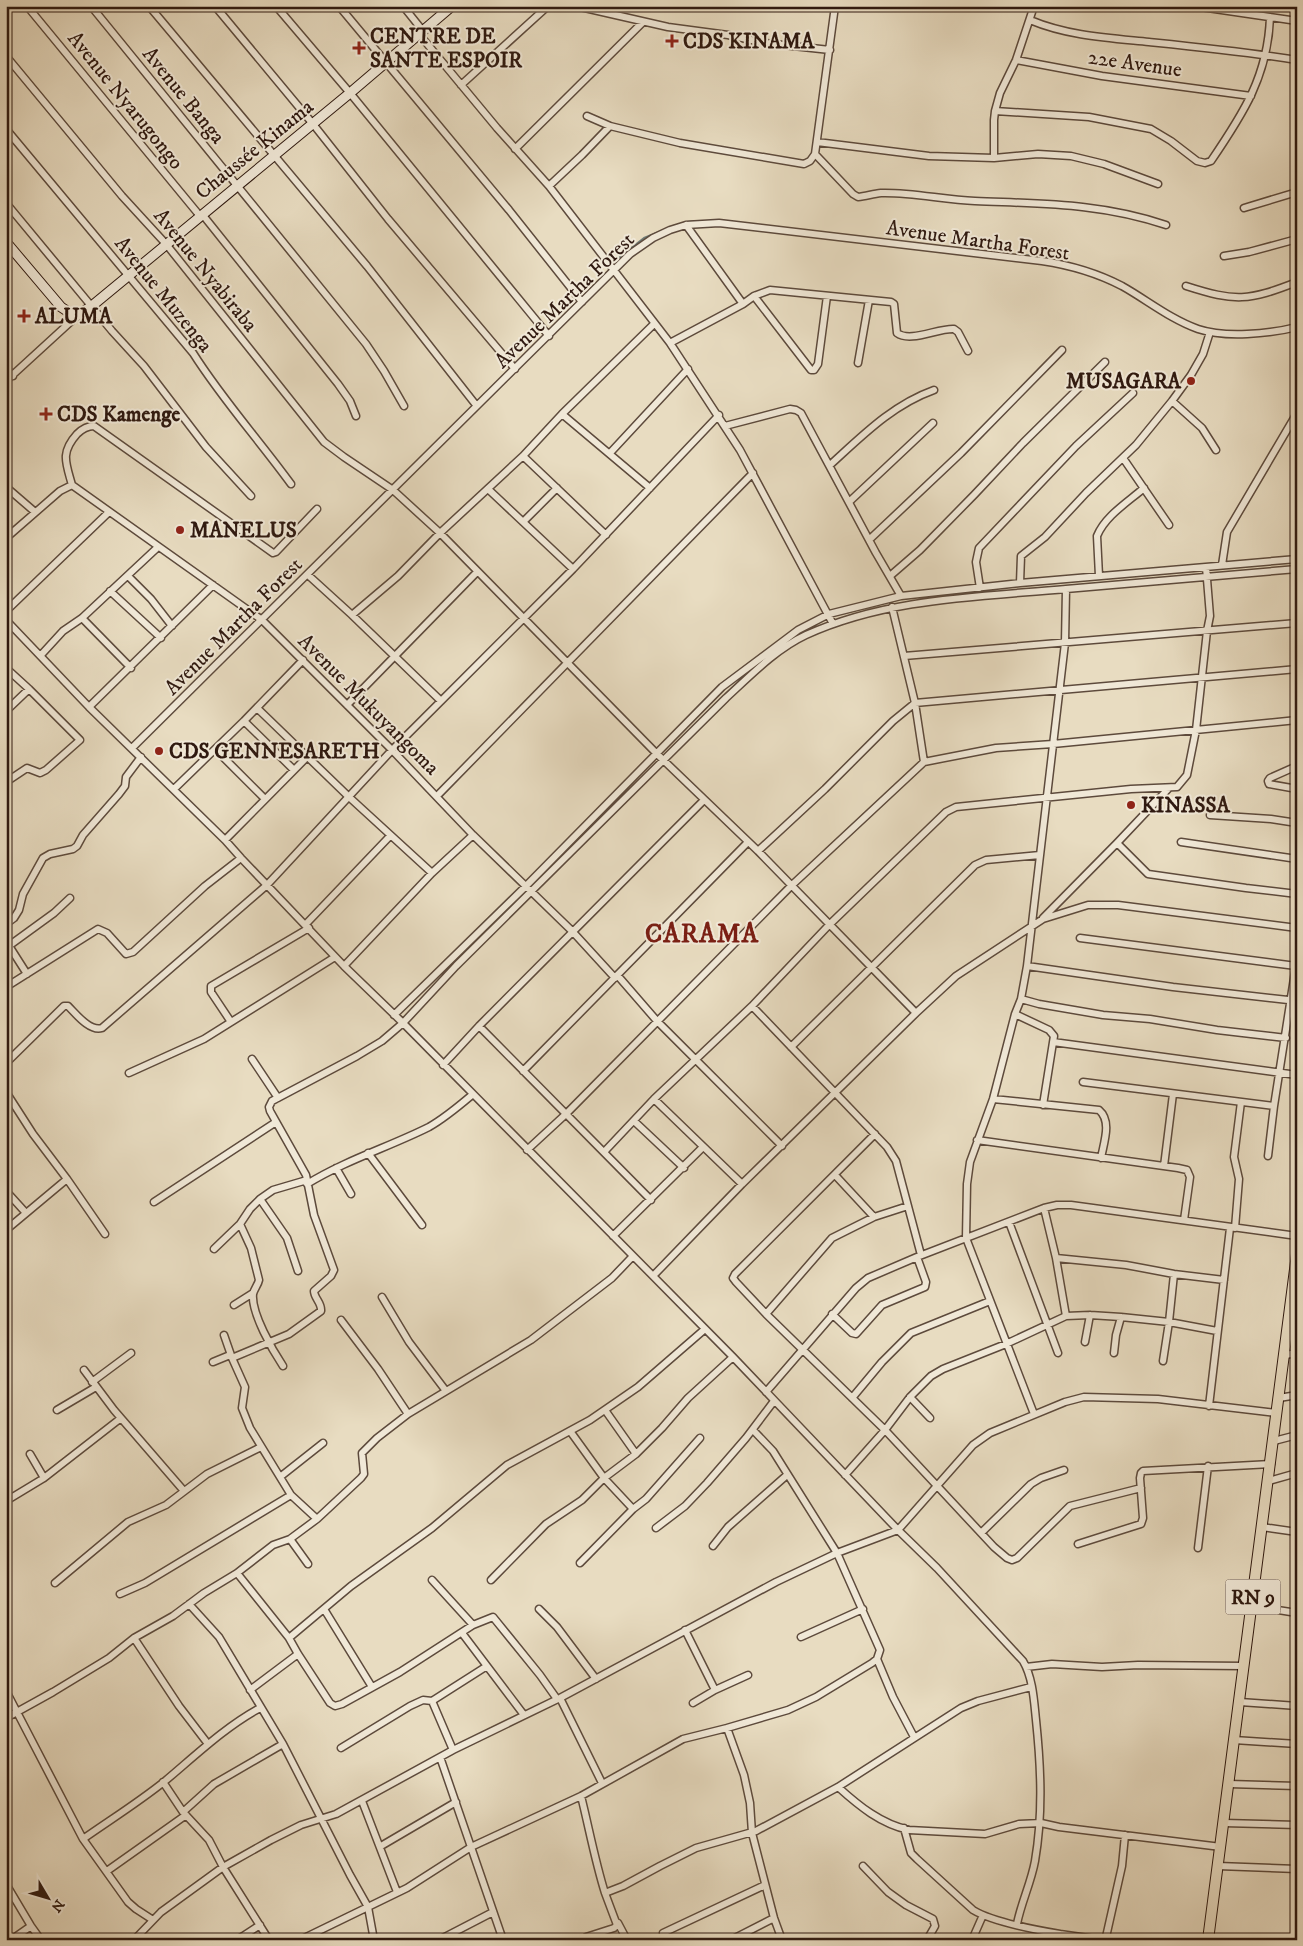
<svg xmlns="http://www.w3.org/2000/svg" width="1303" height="1946" font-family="'IM FELL DW Pica',serif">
<rect width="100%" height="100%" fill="#e8dcc1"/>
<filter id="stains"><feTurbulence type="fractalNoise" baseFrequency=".004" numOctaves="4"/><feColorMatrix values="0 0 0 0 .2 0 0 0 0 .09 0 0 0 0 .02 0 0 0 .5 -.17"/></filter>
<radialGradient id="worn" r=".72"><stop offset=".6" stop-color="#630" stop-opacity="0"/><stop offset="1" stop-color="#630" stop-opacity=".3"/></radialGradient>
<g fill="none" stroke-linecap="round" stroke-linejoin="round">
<path stroke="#6e7a75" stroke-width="2" d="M688 222 698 221
M1021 256 1041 254 1050 259
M611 264 644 238 676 225"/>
<defs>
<path id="street" d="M27 6 200 216
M91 6 366 344 384 371 404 406
M149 6 367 266 476 405
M215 6 313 124 388 219 515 369
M276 6 350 93 549 336
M339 6 509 210 582 302
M403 6 423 31
M576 6 668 27 728 35 765 43 830 50
M1194 6 1297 21
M1030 20C1068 36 1109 38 1149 42 1198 47 1248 52 1297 60
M419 34 497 128 549 186 670 343 740 450 833 624
M6 56 122 196 166 244 324 442 344 457 393 490 440 533 657 754 758 851 916 1013
M1016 60 1102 76 1251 96
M461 85 548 6
M995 111 1089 117 1151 129 1171 141 1197 161 1205 163 1211 161C1243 114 1268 76 1270 17
M587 116 610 126 680 143 804 164 810 161 815 154 835 6
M6 129 193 353C222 399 259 440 291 484
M817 142 929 156 994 158 1038 154 1071 156 1104 164 1158 184
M515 149 643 22
M815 154 853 194 858 197C866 196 873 194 881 193 912 192 944 200 975 201 1043 204 1101 203 1166 225
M994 158V120L995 111 1000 93 1016 60 1034 6
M549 186 582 155 610 126
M6 203 112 331 144 366 206 447 251 496
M1244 208 1297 192
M202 214 338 384 350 401 356 416
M686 225 743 304
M1224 256 1249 252 1297 239
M1186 286C1236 302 1248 301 1297 282
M754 296 811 370H814L818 364 827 296
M670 343 743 304 754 296 770 290 891 302 894 304 897 333C910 343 938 328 954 329L958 332 968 351
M858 363 869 300
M6 368 13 376
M6 381 77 316
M1172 401 1202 428 1216 450
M562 414 650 488
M725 426 790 409 796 410 801 413 876 553 901 596
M610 453 688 369
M523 456 606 535
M1123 458 1169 525
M830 465C862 436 892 405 934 390
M72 485 262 620 392 750 473 835 572 931 615 978
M72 485C66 463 60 453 77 434 82 429 87 426 94 426L273 553 276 552 317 509
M6 487 35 512
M488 489 573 569
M849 502 933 423
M523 522 557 488
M6 538 60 491 72 485
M870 539 961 453 1062 350
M1222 565 1227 532 1297 413
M308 575 352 615 441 701
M128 576 151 599 172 626
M890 576 920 550 974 495 1023 443 1105 362
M1099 576 1097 536C1105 516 1128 502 1144 488
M1020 583 1021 556 1045 537 1086 493 1136 445 1172 401 1191 375 1203 354 1210 332
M980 588 976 562 979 548 1076 446 1133 393
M110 591 161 638
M892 607 915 703 924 762
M6 611 109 512
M352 615 398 576 440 533 523 456 562 414 654 324
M82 618 131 668
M6 620 89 707 225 840 241 858 344 966 403 1023 733 1357 898 1530 937 1568 1023 1661C1033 1678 1034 1701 1036 1720 1041 1768 1043 1814 1035 1861 1031 1883 1021 1903 1017 1924
M41 655 63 631 82 618 158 547
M904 656 1297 623
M6 668 29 689
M347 705 477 572
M89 707 213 585
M257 708 349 797 432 873
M6 711 29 689 80 740 46 770 40 773 27 768 6 782
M244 721 294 770
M132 748 630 254 653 238 670 230 686 225 719 223 1042 261C1069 265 1097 273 1122 286 1147 300 1170 319 1198 329 1225 338 1269 334 1297 327
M216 750 265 799
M1297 766 1270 778 1268 781 1269 784 1297 789
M174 789 244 721 303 660
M437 796 753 473
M1210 815 1271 819 1297 823
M225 840 308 756
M1181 842 1297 859
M1117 843 1148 874 1246 888 1297 894
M758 851 825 789 893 721 915 703 1297 669
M1043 918 1117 843 1169 788
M6 924 14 918 19 910 23 894 43 858 50 854 73 849 77 846 83 835 119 794 125 786 126 777 141 757
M305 925 390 836
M1080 938 1296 966
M6 941 27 974
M10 945 54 913 70 898
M344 966 432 873 473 835
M1027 966 1173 987 1297 1001
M618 976 657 1021 782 1146
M6 987 98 929 107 933 126 954 133 952 205 886 241 858
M1021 999 1039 1004 1103 1015 1150 1019 1217 1030 1286 1038
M752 1006 887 1147 896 1161 921 1255
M1015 1014 1049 1030 1054 1036 1043 1105
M394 1015 526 886 722 687 798 630 829 614 901 596 1020 583 1297 559
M231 1022 211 992V986L309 928
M479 1026 651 1200
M1053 1042 1297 1075
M791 1047 975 865 986 860 1040 855
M252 1059 278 1098
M6 1063 64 1006H68C76 1014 90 1032 102 1028L267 885 392 750 573 569 719 415
M443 1065 479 1026 704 800
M523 1071 748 842
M129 1073 204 1039 335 957
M1083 1082 1274 1106
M6 1092 33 1134 67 1179 6 1230
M654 1099 742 1184
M993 1099 1099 1110C1112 1121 1104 1142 1101 1158
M634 1121 684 1168
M875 1134 735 1274 733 1278 736 1282 766 1314 885 1430 994 1547 1007 1558 1012 1560 1017 1558 1070 1506 1141 1488
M977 1140 1178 1168 1187 1170 1190 1177 1184 1220
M527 1150 566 1114 791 886 924 762 996 748 1053 744 1297 720
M604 1152 654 1099 752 1006 829 925 946 812 956 807 1131 789 1177 787 1187 775 1196 730 1207 631 1210 616 1206 567
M368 1153 422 1225
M1268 1156 1274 1106 1297 959
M1164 1166 1173 1094
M336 1168 351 1194
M835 1175 874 1217
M67 1179 105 1234
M307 1184C346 1160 389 1147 429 1127 445 1118 459 1106 472 1095
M6 1191 26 1213
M260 1199 287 1238 298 1271
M154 1202 276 1122
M1044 1208 1056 1258 1066 1316
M1009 1222 1058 1353
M240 1224 251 1248 259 1280C258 1285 254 1289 253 1294 251 1313 273 1351 283 1366
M1235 1228 1239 1179 1234 1157 1241 1102
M613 1236 702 1148
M214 1249 240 1224 250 1209 260 1199 273 1190 307 1180
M1056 1258 1126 1265 1174 1274 1224 1280
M653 1276 742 1184 916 1013 956 976 1043 919 1088 905H1118L1297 928
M382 1297 409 1342 446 1391
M234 1305 253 1293
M766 1314 832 1238 874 1217 908 1206
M832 1314 852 1333 856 1334 882 1305 925 1287 926 1282 917 1257
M341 1320 378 1369 408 1414
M224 1335 232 1358
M1085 1342 1090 1315
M1114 1353 1116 1335 1121 1317
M1285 1355 1297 1353
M1163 1361 1169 1322 1174 1274
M213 1362 230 1355
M84 1370 114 1410 184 1491
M92 1382 131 1353
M766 1392 856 1288 868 1278 917 1257 1044 1208 1057 1205H1071L1297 1236
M910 1397 930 1418
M852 1398 882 1362 911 1333 990 1301
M1279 1398 1297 1395
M1209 1406 1230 1228
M57 1410 96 1387
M605 1410 636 1454
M1034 1414 966 1238 967 1184 970 1162 993 1099 1015 1014 1021 999 1027 966 1065 643 1066 589
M753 1430 773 1451 837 1553 880 1650 877 1659 872 1663 816 1697 788 1710 727 1728 744 1775 750 1803 752 1833 774 1918 782 1940
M570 1431 604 1478 633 1509
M1274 1441 1297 1435
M30 1454 44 1478
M845 1475 885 1430 910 1397 931 1376 943 1369 1006 1344 1066 1316 1090 1315 1121 1317 1169 1322 1217 1331
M280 1477 323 1443
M1269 1481 1297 1473
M6 1501 44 1478 121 1418
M317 1519 291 1495 250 1428 242 1408 245 1387 232 1358 289 1334 321 1311C322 1303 314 1298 314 1291L331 1276 334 1270 314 1215 306 1175 270 1111 269 1107 272 1101 357 1056 382 1041 403 1023 456 966 726 698C750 676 776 649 806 635 887 598 978 597 1066 589 1143 583 1220 576 1297 569
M1262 1527 1297 1532
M656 1528 685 1506 707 1483 746 1438 774 1401
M981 1533 1031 1484 1041 1478 1064 1470
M290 1539 308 1564
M1078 1544 1141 1524 1143 1518 1140 1478 1141 1473 1143 1471 1271 1464
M713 1546 728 1527 787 1475
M1198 1548 1208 1466
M580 1563 633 1509 646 1499 700 1438
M237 1573 289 1638 298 1654 330 1703 335 1706 342 1704 400 1672 473 1625 493 1617 540 1675 557 1699
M432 1580 473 1625
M491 1580 546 1524 582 1500 604 1478 636 1454 662 1428 688 1398 733 1357
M55 1583 128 1522 166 1505 207 1474 261 1447
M120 1594 145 1583 291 1495
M189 1604 219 1637 283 1744 350 1875 368 1907 374 1940
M1252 1606 1297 1613
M324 1609 372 1687
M539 1609 557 1627 596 1679
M685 1630 715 1690
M462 1633 524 1715
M801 1637 863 1609
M134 1638 179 1706 208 1744
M289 1638 351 1586 432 1528 507 1465 590 1420 638 1387 705 1329
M877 1659 893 1697 914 1737
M1026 1667 1052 1664 1102 1667 1138 1665 1244 1666
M250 1690 298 1654
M6 1691 83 1839 128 1902 136 1909 153 1920
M560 1698 602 1783
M432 1701 453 1750
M1240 1702 1297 1706
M693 1703 715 1690 748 1675
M6 1718 53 1692 109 1658 134 1638 173 1616 204 1593 237 1573 273 1545 290 1539 317 1519 361 1478 364 1474 362 1453 377 1438 408 1414 531 1340 612 1278 633 1256
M1234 1740 1297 1744
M341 1748 410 1706 423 1700 432 1701 487 1666
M440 1757 503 1940
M163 1782 183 1812 209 1840 223 1867 269 1940
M1229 1784 1297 1786
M838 1787C859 1806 881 1824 909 1830L985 1834 1019 1824 1041 1823 1059 1827 1221 1847
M581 1796C589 1828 595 1861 605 1893
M362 1801 397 1892
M183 1812 214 1784 283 1744
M1224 1823 1297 1825
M904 1828 911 1853 917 1859 973 1910C993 1922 1036 1930 1060 1934L1059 1940
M83 1839C110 1820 139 1802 165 1781 196 1755 225 1727 260 1708
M381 1846 456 1802
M863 1866 888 1892 906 1905 933 1919 935 1926 927 1940
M1218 1866 1297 1869
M107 1871 186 1815
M6 1884 31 1926 41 1940
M618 1923 627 1940
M663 1933 765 1885
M1060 1934 1102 1940
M11 1940 31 1926
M134 1940 161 1912 223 1867 271 1840 301 1825 336 1814 453 1750 560 1698 776 1582 837 1553 898 1530 973 1445 990 1433 1065 1402 1084 1397 1158 1399 1277 1413
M237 1940 260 1925
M300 1940 407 1888 471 1847 581 1796 683 1739 727 1728
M439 1940 493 1912
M584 1940 586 1937 614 1928 617 1925 605 1893 623 1886 660 1866 696 1848 756 1831 838 1787 961 1708 978 1701 1031 1687
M731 1940 774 1918
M972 1940 983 1915
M1103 1940 1106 1937 1122 1866 1125 1835"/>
<path id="secondary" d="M6 242 61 307 70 313 77 316 93 305 350 93 452 6"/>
<path id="primary" d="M1208 1940 1297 1254"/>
</defs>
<use href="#street" stroke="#5d4a3c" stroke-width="9"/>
<use href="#secondary" stroke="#2f1910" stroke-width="11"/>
<use href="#primary" stroke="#2f1910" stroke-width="12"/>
<use href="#street" stroke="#f0e8d7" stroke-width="6"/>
<use href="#secondary" stroke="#f0e8d7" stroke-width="9"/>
<use href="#primary" stroke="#e8dcc1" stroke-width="10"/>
</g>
<g fill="#8f2418" stroke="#f0e8d7" stroke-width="2">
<path d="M669.5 33.5h5v5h5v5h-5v5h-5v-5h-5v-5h5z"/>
<path d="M356.5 40.5h5v5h5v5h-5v5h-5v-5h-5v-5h5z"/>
<path d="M21.5 308.5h5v5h5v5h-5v5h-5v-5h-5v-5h5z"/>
<circle cx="1191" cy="381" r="5"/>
<path d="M43.5 406.5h5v5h5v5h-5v5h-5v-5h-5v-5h5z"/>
<circle cx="180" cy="530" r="5"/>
<circle cx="159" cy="751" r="5"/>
<circle cx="1131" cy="805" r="5"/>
</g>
<g text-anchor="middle" stroke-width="4" stroke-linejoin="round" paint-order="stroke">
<rect fill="#f0e8d7" stroke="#69574c" stroke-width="1" x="1225.5" y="1579.5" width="55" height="35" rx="4"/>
<g font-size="20" font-weight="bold" fill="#2f1910">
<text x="1253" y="1604">RN 9</text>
</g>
<g font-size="21" font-weight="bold" fill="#2f1910" stroke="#f0e8d7" text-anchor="start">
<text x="370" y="43">CENTRE DE<tspan x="370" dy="24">SANTE ESPOIR</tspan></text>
<text x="683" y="48">CDS KINAMA</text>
<text x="35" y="323">ALUMA</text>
<text x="1181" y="388" text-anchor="end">MUSAGARA</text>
<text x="57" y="421">CDS Kamenge</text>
<text x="190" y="537">MANELUS</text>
<text x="169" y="758">CDS GENNESARETH</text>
<text x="1141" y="812">KINASSA</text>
</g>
<g font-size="21" fill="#2f1910" stroke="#f0e8d7">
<text transform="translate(1135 63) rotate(8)" y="7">22e Avenue</text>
<text transform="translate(184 95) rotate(51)" y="7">Avenue Banga</text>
<text transform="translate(126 100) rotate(51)" y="7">Avenue Nyarugongo</text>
<text transform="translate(254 149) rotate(-39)" y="7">Chaussée Kinama</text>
<text transform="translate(978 240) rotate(8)" y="7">Avenue Martha Forest</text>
<text transform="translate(206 270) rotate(51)" y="7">Avenue Nyabiraba</text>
<text transform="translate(164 294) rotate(51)" y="7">Avenue Muzenga</text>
<text transform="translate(564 300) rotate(-44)" y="7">Avenue Martha Forest</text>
<text transform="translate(233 626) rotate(-45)" y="7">Avenue Martha Forest</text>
<text transform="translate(369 704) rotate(45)" y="7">Avenue Mukuyangoma</text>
</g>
<g font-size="26" font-weight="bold" letter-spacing="1" fill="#7a1f14" stroke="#f0e8d7">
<text x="702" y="942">CARAMA</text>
</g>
</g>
<rect width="1303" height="1946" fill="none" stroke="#e8dcc1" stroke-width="25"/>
<rect x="8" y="8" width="1288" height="1931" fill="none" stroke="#2f1910" stroke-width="2.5"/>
<rect x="12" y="12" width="1278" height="1921" fill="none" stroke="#2f1910"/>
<g transform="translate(48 1898) rotate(128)" stroke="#f0e8d7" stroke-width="4" paint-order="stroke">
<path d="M0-4L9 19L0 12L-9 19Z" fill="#2f1910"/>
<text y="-8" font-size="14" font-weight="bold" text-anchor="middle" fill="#2f1910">N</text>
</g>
<rect width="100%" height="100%" filter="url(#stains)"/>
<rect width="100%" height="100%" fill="url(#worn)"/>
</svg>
